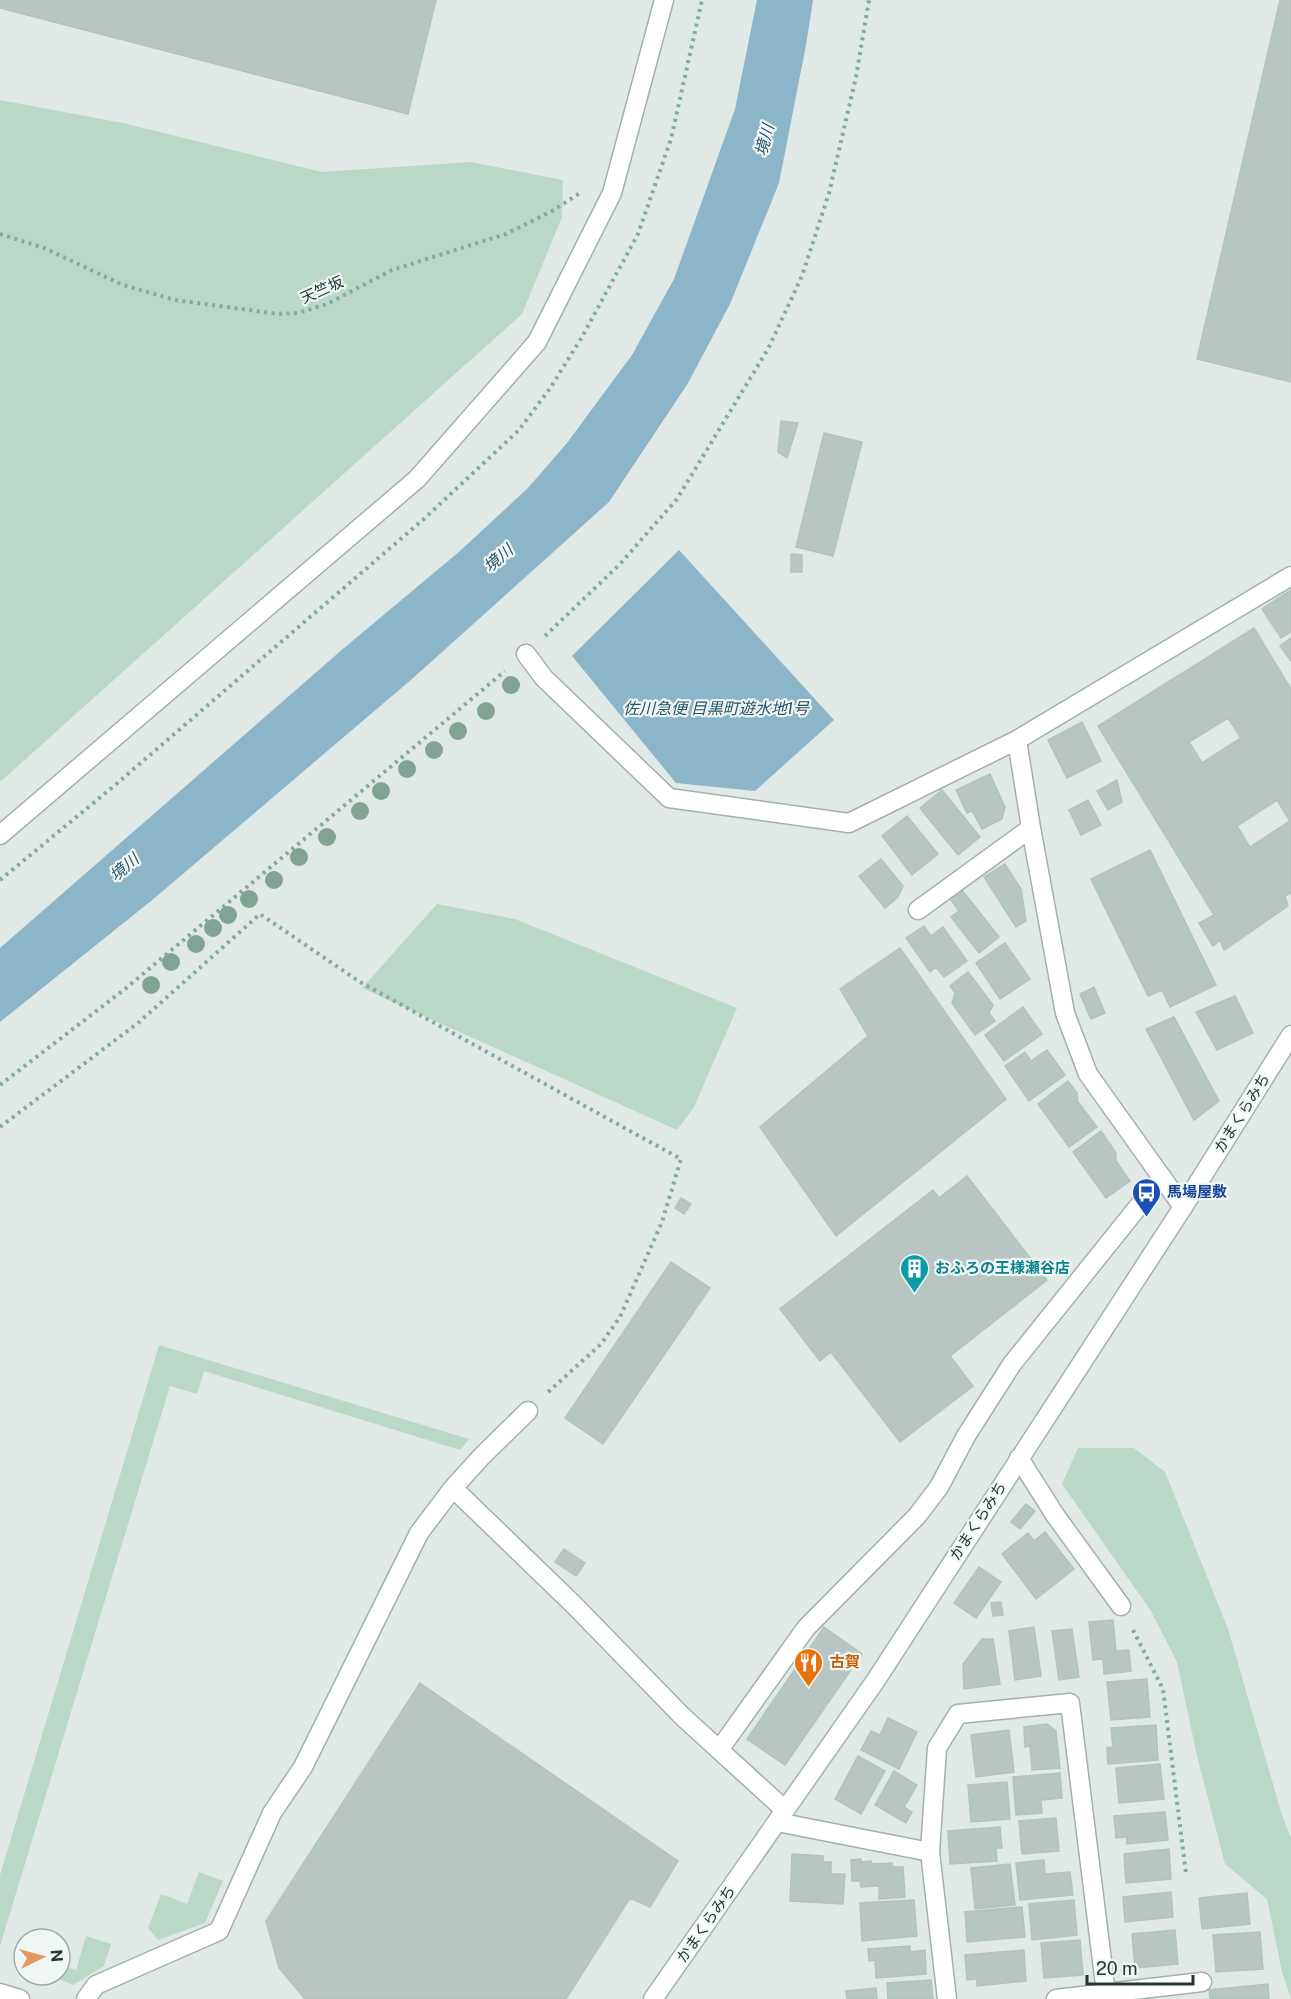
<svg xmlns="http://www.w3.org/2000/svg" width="1291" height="1999" font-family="'Public Sans','Noto Sans JP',sans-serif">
<rect width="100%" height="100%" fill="#e0e9e6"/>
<path fill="#bad8c7" d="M0 100 123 123 322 172 471 162 563 180 562 217 522 314 0 782Z
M437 904 515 919 737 1008 694 1107 677 1130 362 988Z
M159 1345 469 1439 460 1450 204 1371 197 1394 170 1386 0 1946V1875Z
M1078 1448H1134L1165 1472 1228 1629 1282 1815 1291 1838V1999L1282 1972 1267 1899 1225 1864 1197 1756 1177 1662 1151 1611 1062 1484Z
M199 1872 223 1881 205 1923 158 1940 148 1928 161 1894 187 1904Z
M86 1936 111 1944 104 1966 73 1985 55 1977 56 1975H60V1965L76 1970Z"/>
<path fill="#8db5c9" d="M757 0H813L806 45 779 183 730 304 688 383 609 502 412 679 151 901 0 1022V948L344 648 460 551 528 488 567 443 632 355 674 279 735 109Z
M679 550 834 720 755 791 676 783 572 656Z"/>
<path fill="#b8c6c3" stroke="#b3c2be" stroke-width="1.5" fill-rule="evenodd" d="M0 0H436L408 114 0 8Z
M1280 0H1291V382L1197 359Z
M781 421 798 423 787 458 778 452Z
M824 433 862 442 833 556 796 547Z
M791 554 802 555V572H791Z
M1291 590V632L1281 638 1262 609Z
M1254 628 1291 689V893L1285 896 1288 906 1224 950 1220 940 1213 946 1199 923 1214 915 1098 726ZM1228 718 1241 738 1202 763 1189 742ZM1277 800 1290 821 1250 847 1237 826Z
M1291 638V661L1280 646Z
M1082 722 1101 761 1067 778 1048 740Z
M990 774 1005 807 1002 819 982 829 972 811 967 813 956 790Z
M1117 780 1122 802 1108 810 1097 791Z
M942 790 980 837 958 855 920 808Z
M1088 800 1101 825 1081 835 1069 810Z
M907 816 938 854 912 875 882 836Z
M1150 850 1216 985 1170 1007 1162 990 1148 996 1091 879Z
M881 859 903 886 898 897 885 908 859 876Z
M1005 864 1021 889 1026 921 1016 927 984 877Z
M962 890 999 937 979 953 951 917 959 911 951 900Z
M924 926 931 936 943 927 967 961 944 977 936 967 930 972 906 938Z
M1005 943 1030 979 1000 999 976 963Z
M900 948 1006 1099 836 1236 760 1127 868 1036 840 989Z
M968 972 993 1005 989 1013 995 1021 975 1035 952 1003 955 993 950 986Z
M1094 987 1105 1013 1091 1019 1080 994Z
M1235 996 1253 1033 1217 1050 1196 1012Z
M1023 1007 1042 1034 1004 1061 985 1035Z
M1174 1017 1219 1101 1194 1120 1146 1029Z
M1047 1050 1065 1075 1029 1101 1005 1066 1025 1052 1031 1061Z
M1068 1081 1077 1093 1078 1102 1097 1127 1069 1147 1038 1104Z
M1101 1131 1116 1153V1161L1130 1181 1106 1198 1073 1152Z
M967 1176 1047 1280 950 1356 973 1386 900 1442 831 1352 820 1361 780 1309 933 1190 939 1198Z
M681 1198 691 1204 684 1214 675 1208Z
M671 1262 710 1288 603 1444 565 1418Z
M1026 1504 1035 1511 1020 1529 1011 1522Z
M1045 1532 1074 1569 1036 1599 1002 1554 1028 1533 1034 1541Z
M564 1549 585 1563 576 1576 555 1562Z
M979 1567 1001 1582 976 1618 954 1603Z
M1001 1602 1003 1615 993 1616 991 1603Z
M1113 1620 1116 1651 1129 1650 1131 1671 1104 1674 1103 1659 1093 1660 1089 1622Z
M824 1627 862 1654 785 1765 747 1739Z
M1034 1627 1041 1676 1015 1680 1009 1631Z
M1072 1629 1079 1677 1059 1680 1052 1631Z
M982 1639H993L1000 1684 964 1689 963 1664Z
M1147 1679 1150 1717 1111 1720 1107 1682Z
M420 1683 678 1861 650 1907 630 1898 566 1999H305L279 1968 266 1921Z
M888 1718 917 1732 899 1769 861 1750 871 1731 880 1735Z
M1047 1724 1056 1731 1060 1768 1032 1770 1030 1746 1025 1747 1024 1727Z
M1156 1725 1158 1760 1108 1764 1107 1748 1113 1747 1111 1728Z
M1009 1730 1014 1772 976 1777 971 1735Z
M858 1756 885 1771 861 1814 835 1799Z
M1160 1764 1164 1799 1119 1803 1116 1768Z
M894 1771 917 1785 904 1807 912 1812 906 1823 875 1805Z
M1060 1773 1062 1798 1041 1800 1042 1813 1016 1815 1013 1777Z
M1007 1782 1010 1819 971 1822 968 1785Z
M1165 1812 1168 1840 1127 1844V1837L1116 1838 1114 1816Z
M1056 1818 1059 1851 1022 1854 1019 1821Z
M1000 1827 1002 1848H996L997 1861 950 1864 948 1831Z
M1169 1849 1171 1879 1126 1883 1124 1854Z
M792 1854 823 1856V1862H831V1874H845L843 1904 790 1901Z
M861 1859V1862L871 1861 872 1864 892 1863V1867H903L905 1897 879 1899V1886L861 1887 860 1881H852L851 1860Z
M1044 1860 1045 1874 1070 1872 1073 1895 1020 1900 1016 1863Z
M1010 1864 1015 1905 975 1909 971 1868Z
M1171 1892 1173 1917 1125 1922 1123 1897Z
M1247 1893 1250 1924 1202 1929 1199 1898Z
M914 1900 917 1936 862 1941 860 1903Z
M1074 1900 1077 1935 1032 1940 1029 1904Z
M1022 1907 1025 1937 967 1942 965 1912Z
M1175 1930 1178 1964 1135 1968 1132 1934Z
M1260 1932 1263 1969 1216 1972 1213 1935Z
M1080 1940 1083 1975 1044 1978 1041 1943Z
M910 1946V1952L925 1950 926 1974 876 1978 875 1960 869 1961 868 1949Z
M1024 1950 1026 1981 977 1986V1979L967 1980 965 1955Z
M931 1980 933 1999H888L887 1983Z
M1268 1984 1269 1999H1210L1209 1990Z
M876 1988 877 1999H847L846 1991Z"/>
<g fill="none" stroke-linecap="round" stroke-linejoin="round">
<defs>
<path id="service" d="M1019 1458 1055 1515 1121 1606"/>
<path id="minor" d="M526 654 544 678 669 798 849 823 1017 740 1291 576
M1017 740 1031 828 1065 1013 1088 1074 1183 1207
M0 835 417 479 537 342 612 193 664 0
M918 910 1031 828
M453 1488 574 1605 682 1716 785 1810
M719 1750 806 1628 917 1516 939 1487 966 1436 1012 1364 1162 1177
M777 1822 930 1852
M0 1993 20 1999
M86 1999 96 1985 219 1931 272 1813 303 1767 419 1533 453 1488 483 1455 528 1411
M947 1999 930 1852 937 1748 958 1714 1070 1703 1106 1993
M1056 1999 1202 1982"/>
<path id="secondary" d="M653 1999 876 1680 1183 1207 1291 1035"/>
</defs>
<use href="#service" stroke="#a3b0ad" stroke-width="21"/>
<use href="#minor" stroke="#a3b0ad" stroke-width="21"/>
<use href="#secondary" stroke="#a0b3b0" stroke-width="21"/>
<path stroke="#83a9a4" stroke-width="4" stroke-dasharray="3 4.5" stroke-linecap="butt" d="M0 234 44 248 123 285 175 300 278 314 298 313 327 304 392 270 506 234 552 211 580 193
M545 636 620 564 677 499 768 349 802 276 829 193 856 77 869 0
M0 880 114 786 425 518 519 430 551 387 582 337 638 234 671 139 702 0
M0 1085 125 989 505 671
M0 1127 138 1023 260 914 360 982 681 1159 662 1222 620 1317 601 1344 546 1394
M1133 1630 1163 1689 1186 1874"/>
<use href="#service" stroke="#fff" stroke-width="18"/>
<use href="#minor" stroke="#fff" stroke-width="18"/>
<use href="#secondary" stroke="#fff" stroke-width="18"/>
</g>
<g fill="#80a394">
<circle cx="511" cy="685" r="9"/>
<circle cx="486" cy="711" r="9"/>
<circle cx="458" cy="731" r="9"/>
<circle cx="434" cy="750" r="9"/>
<circle cx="407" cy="769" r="9"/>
<circle cx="381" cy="791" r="9"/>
<circle cx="360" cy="811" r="9"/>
<circle cx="327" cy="837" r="9"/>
<circle cx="299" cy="857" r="9"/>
<circle cx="274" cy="880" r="9"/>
<circle cx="249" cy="899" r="9"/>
<circle cx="228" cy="915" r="9"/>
<circle cx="213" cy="928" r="9"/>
<circle cx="196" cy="944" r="9"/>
<circle cx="171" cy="962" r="9"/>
<circle cx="151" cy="985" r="9"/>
</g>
<defs>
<symbol id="bus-pin" viewBox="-11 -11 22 30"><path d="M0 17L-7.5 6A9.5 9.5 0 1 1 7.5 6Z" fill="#1a4fb4" stroke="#f0f6f4"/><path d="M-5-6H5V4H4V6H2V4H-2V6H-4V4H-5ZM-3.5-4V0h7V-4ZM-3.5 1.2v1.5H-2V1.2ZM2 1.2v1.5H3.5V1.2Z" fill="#fff"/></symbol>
<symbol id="building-pin" viewBox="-11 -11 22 30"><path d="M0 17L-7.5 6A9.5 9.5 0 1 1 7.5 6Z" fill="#0f9aa8" stroke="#f0f6f4"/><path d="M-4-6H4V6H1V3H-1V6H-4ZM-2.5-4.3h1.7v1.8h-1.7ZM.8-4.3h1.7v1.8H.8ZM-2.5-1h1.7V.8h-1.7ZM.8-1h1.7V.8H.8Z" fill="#fff"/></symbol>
<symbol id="restaurant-pin" viewBox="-11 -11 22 30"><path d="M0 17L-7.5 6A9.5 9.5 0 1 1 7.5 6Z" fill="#e8710a" stroke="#f0f6f4"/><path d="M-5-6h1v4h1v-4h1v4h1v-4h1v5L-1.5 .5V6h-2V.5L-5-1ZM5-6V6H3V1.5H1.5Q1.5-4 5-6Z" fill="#fff"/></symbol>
</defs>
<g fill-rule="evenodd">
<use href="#bus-pin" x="1130" y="1176" width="33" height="45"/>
<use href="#building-pin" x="898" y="1252" width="33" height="45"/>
<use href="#restaurant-pin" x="792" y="1646" width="33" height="45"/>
</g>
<g text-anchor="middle" stroke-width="4.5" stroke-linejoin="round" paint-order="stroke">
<g font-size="15" fill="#223735" stroke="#f0f6f4">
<text transform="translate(322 290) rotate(-24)" y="5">天竺坂</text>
<text transform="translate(1242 1113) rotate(-58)" y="5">かまくらみち</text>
<text transform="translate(978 1521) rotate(-57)" y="5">かまくらみち</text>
<text transform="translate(706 1924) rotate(-55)" y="5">かまくらみち</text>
</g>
<g font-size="15" font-weight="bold" fill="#164399" stroke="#f0f6f4" text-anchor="start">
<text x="1167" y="1197">馬場屋敷</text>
</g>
<g font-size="15" font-weight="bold" fill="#0d838f" stroke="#f0f6f4" text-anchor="start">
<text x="935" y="1273">おふろの王様瀬谷店</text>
</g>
<g font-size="15" font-weight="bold" fill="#c56008" stroke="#f0f6f4" text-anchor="start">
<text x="830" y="1667">古賀</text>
</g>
<g font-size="16" font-style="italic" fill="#23546c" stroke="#f0f6f4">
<text transform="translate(764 140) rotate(-75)" y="6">境川</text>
<text transform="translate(498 558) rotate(-41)" y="6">境川</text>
<text x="716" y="714">佐川急便 目黒町遊水地1号</text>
<text transform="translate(124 867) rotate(-40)" y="6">境川</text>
</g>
</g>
<g transform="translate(42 1957) rotate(85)"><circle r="28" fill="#f0f6f4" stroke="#9eaaa8" stroke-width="1.5"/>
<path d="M0-4.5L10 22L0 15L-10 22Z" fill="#e39864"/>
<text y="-9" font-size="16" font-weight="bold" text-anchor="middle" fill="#223735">N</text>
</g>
<path d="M1087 1975v9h106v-9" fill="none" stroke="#223735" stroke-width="3"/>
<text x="1096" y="1975" font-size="18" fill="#223735" stroke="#f0f6f4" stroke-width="4.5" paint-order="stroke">20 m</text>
</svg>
